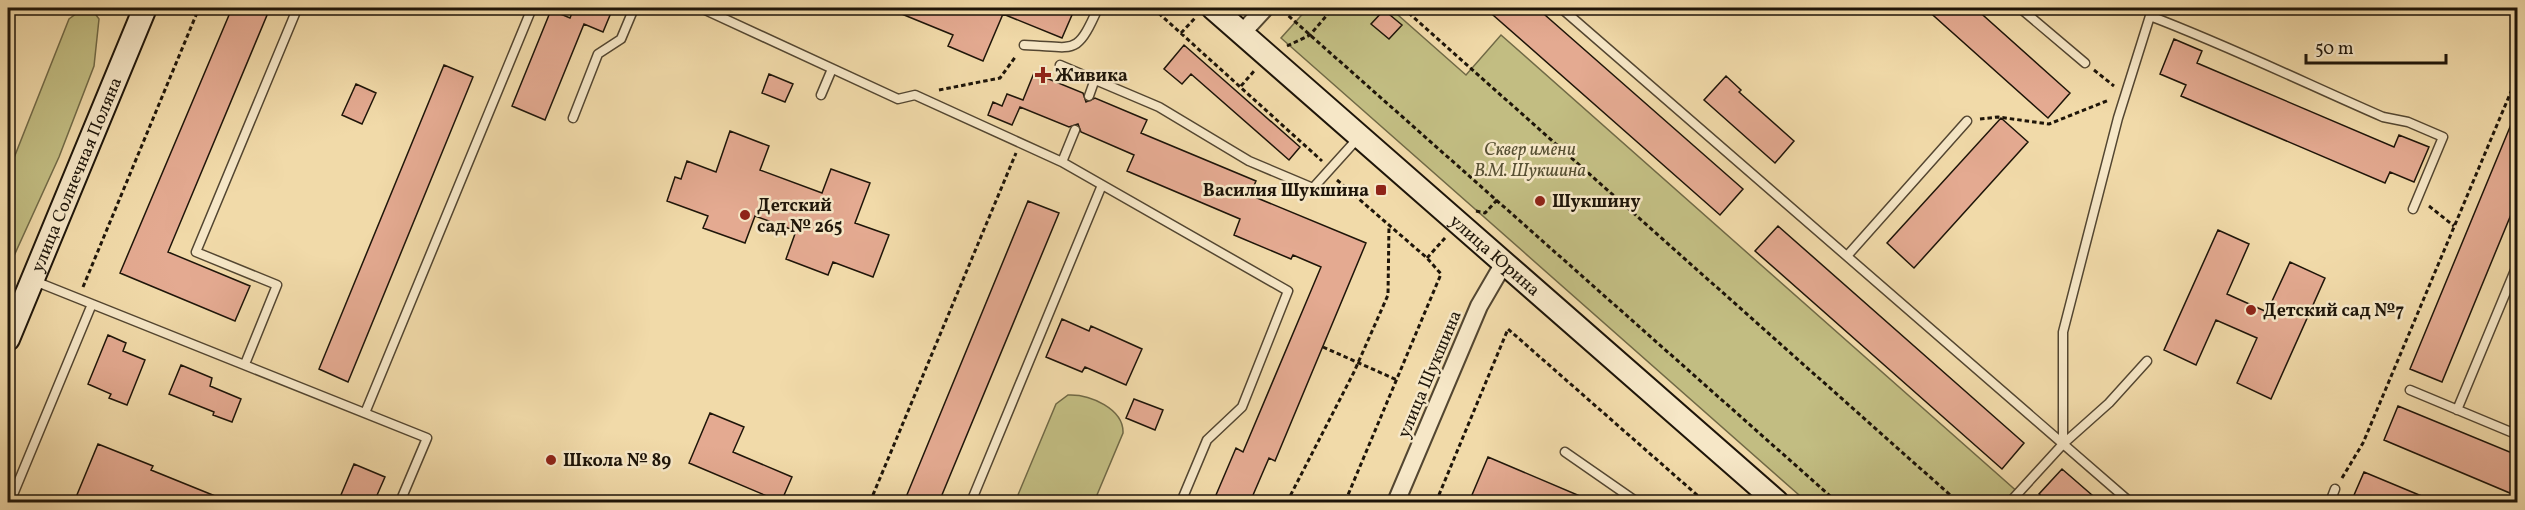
<svg xmlns="http://www.w3.org/2000/svg" width="2525" height="510" font-family="Vollkorn,serif">
<rect width="100%" height="100%" fill="#f1daa9"/>
<filter id="stains"><feTurbulence type="fractalNoise" baseFrequency=".00333" numOctaves="4"/><feColorMatrix values="0 0 0 0 .2 0 0 0 0 .09 0 0 0 0 .02 0 0 0 .5 -.17"/></filter>
<radialGradient id="worn" r=".72"><stop offset=".6" stop-color="#630" stop-opacity="0"/><stop offset="1" stop-color="#630" stop-opacity=".3"/></radialGradient>
<path fill="#c2bd82" stroke="#706946" stroke-width="1.5" d="M84 8 94 12 99 19 94 66 59 157 8 269V173L69 19Z
M1308 8H1390L1466 75 1501 35 2029 502H1807L1281 38Z
M1068 395C1090 394 1124 409 1123 433L1094 502H1015L1056 404Z"/>
<path fill="#e4aa91" stroke="#1e1509" stroke-width="1.5" d="M232 8H270L168 252 250 286 235 321 120 273Z
M574 8H613L603 32 584 24 545 120 512 106 551 10 570 18Z
M887 8H1075L1062 38 1003 14 983 61 948 46 953 35Z
M1485 8H1537L1743 189 1720 215Z
M1925 8H1975L2070 93 2048 118Z
M1384 10 1402 25 1389 39 1371 24Z
M2174 39 2202 51 2197 63 2394 147 2399 135 2429 147 2414 182 2390 172 2385 183 2181 96 2186 85 2160 74Z
M1184 45 1300 147 1289 160 1191 74 1182 84 1164 69Z
M444 65 473 77 348 382 319 369Z
M1034 73 1083 93 1086 102 1095 98 1147 120 1141 133 1256 181 1250 195 1366 243 1275 461 1269 458 1250 502H1213L1236 448 1243 452 1321 267 1293 255 1291 259 1234 235 1240 219 1127 171 1134 155 1081 132 1078 124 1069 127 1020 107 1012 125 988 115 993 102 1002 106 1007 94 1023 100Z
M769 74 793 84 785 102 762 93Z
M1726 76 1741 90 1739 92 1794 141 1775 163 1704 100Z
M356 84 376 93 362 124 342 115Z
M2517 110V200L2442 382 2410 369Z
M2001 118 2028 142 1914 268 1887 243Z
M730 131 769 146 760 170 822 193 831 169 870 183 855 223 889 235 873 277 833 262 828 275 786 259 796 231 755 216 745 243 703 228 708 216 667 201 675 177 681 179 687 161 716 172Z
M1028 201 1059 213 939 502H904Z
M1778 226 2024 443 2002 469 1755 251Z
M2218 230 2249 244 2227 294 2267 312 2290 262 2325 278 2271 399 2237 383 2257 338 2216 320 2196 365 2164 350Z
M1062 319 1089 331 1091 326 1142 349 1126 385 1085 367 1082 372 1046 357Z
M108 335 126 343 123 351 145 360 127 405 109 398 111 394 88 384Z
M181 365 212 378 210 386 241 399 232 422 213 415 214 412 169 394Z
M1134 399 1163 410 1155 430 1126 418Z
M2398 406 2517 455V496L2384 440Z
M710 413 744 427 733 452 792 477 781 502 689 463Z
M98 444 153 466 151 470 230 502H74Z
M1488 457 1594 502H1469Z
M354 464 385 477 374 502H338Z
M2062 469 2100 502H2049L2039 494Z
M2364 472 2436 502H2351Z"/>
<g fill="none" stroke-linecap="round" stroke-linejoin="round">
<defs>
<path id="lane" d="M701 8 898 99 915 95 1062 162 1288 291 1242 407 1207 440 1181 502
M1561 8 2130 502
M2020 8 2085 63
M1024 45C1076 47 1076 57 1098 8
M1060 65 1159 107 1249 161 1313 188 1359 137
M821 95 832 69
M1089 96 1095 79
M573 118 598 54 621 39 634 8
M1062 162 1075 130
M1847 256 1967 121
M32 280 427 438 400 502
M245 364 277 285 196 252 297 9 300 8
M2410 390 2518 435
M2457 410 2518 263
M365 413 532 8
M2063 444 2109 403 2147 361
M1565 452 1637 502
M10 502 92 304
M971 502 1102 185
M2010 502 2063 444V332L2118 118 2150 16C2229 46 2305 83 2383 117L2408 122 2443 137 2413 209
M2330 502 2335 489"/>
<path id="street" d="M1242 33 1265 8
M1396 502 1479 306 1504 263"/>
<g id="secondary">
<path id="s1" d="M1213 8 1777 502"/>
<path id="s2" d="M8 339 145 8"/>
</g>
</defs>
<use href="#lane" stroke="#534631" stroke-width="11"/>
<use href="#street" stroke="#534631" stroke-width="20"/>
<use href="#secondary" stroke="#1e1509" stroke-width="26"/>
<path stroke="#1e1509" stroke-width="3" stroke-dasharray="4.5 3" stroke-linecap="butt" d="M1153 8 1322 161
M1403 8 1958 502
M1283 11 1837 502
M1181 33 1196 17
M1287 46 1310 35 1333 8
M2094 70 2114 86
M1241 86 1255 70
M939 90 1000 78 1016 56
M1980 119 1998 117 2049 124 2109 100
M1337 180 1427 258 1441 274 1345 502
M2429 206 2454 226
M1476 211 1485 213 1497 200
M1427 258 1445 238
M83 287 199 8
M1323 347 1397 380
M2342 478 2363 443 2518 75
M870 502 1016 153
M1287 502 1354 372 1388 295 1389 225
M1436 502 1508 329 1705 502"/>
<use href="#lane" stroke="#f6e7c7" stroke-width="8"/>
<use href="#street" stroke="#f6e7c7" stroke-width="16"/>
<use href="#secondary" stroke="#f6e7c7" stroke-width="22"/>
</g>
<g fill="#8f2418" stroke="#f6e7c7" stroke-width="2">
<path d="M1040 66h6v6h6v6h-6v6h-6v-6h-6v-6h6z"/>
<rect x="1375" y="184" width="12" height="12" rx="3"/>
<circle cx="1540" cy="201" r="6"/>
<circle cx="745" cy="215" r="6"/>
<circle cx="2251" cy="310" r="6"/>
<circle cx="551" cy="460" r="6"/>
</g>
<g text-anchor="middle" stroke-width="5" stroke-linejoin="round" paint-order="stroke">
<g font-size="18" font-weight="bold" fill="#1e1509" stroke="#f6e7c7" text-anchor="start">
<text x="1055" y="81">Живика</text>
<text x="1369" y="196" text-anchor="end">Василия Шукшина</text>
<text x="1552" y="207">Шукшину</text>
<text x="757" y="211">Детский<tspan x="757" dy="21">сад № 265</tspan></text>
<text x="2263" y="316">Детский сад №7</text>
<text x="563" y="466">Школа № 89</text>
</g>
<g font-size="18" font-style="italic" fill="#575033" stroke="#f6e7c7">
<text x="1530" y="155">Сквер имени<tspan x="1530" dy="21">В.М. Шукшина</tspan></text>
</g>
<g font-size="18" fill="#1e1509" stroke="#f6e7c7">
<text dy="6" stroke="none"><textPath href="#s2" startOffset="178">улица Солнечная Поляна</textPath></text>
<text dy="6" stroke="none"><textPath href="#s1" startOffset="375">улица Юрина</textPath></text>
<text transform="translate(1429 374) rotate(-67)" y="6">улица Шукшина</text>
</g>
</g>
<rect width="2525" height="510" fill="none" stroke="#f1daa9" stroke-width="30"/>
<rect x="9" y="9" width="2507" height="492" fill="none" stroke="#1e1509" stroke-width="3"/>
<rect x="15" y="15" width="2495" height="480" fill="none" stroke="#1e1509" stroke-width="1.5"/>
<path d="M2306 54v9h140v-9" fill="none" stroke="#1e1509" stroke-width="3"/>
<text x="2315" y="54" font-size="18" fill="#1e1509" stroke="#f6e7c7" stroke-width="4.5" paint-order="stroke">50 m</text>
<rect width="100%" height="100%" filter="url(#stains)"/>
<rect width="100%" height="100%" fill="url(#worn)"/>
</svg>
